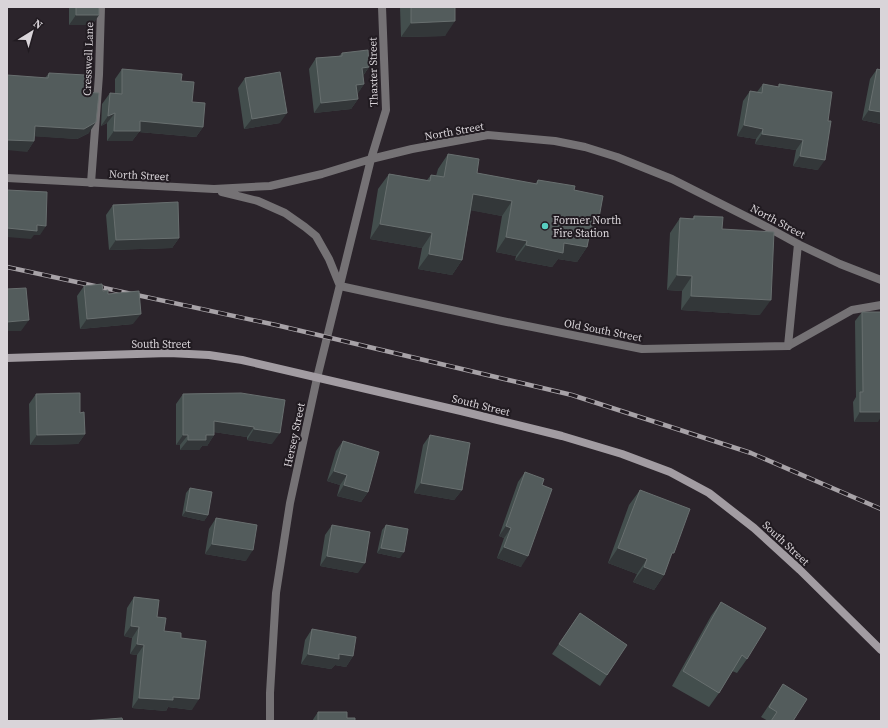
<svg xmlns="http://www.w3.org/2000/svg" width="888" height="728" font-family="'Source Serif 4',serif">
<rect width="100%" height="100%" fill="#2b242b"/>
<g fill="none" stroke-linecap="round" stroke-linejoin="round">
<path stroke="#757275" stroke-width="8" d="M91 183 99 75 101 7
M340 286 502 321 642 349 788 346 852 310 881 305"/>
<path stroke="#757275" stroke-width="8" d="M7 178 214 189 270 186 322 174 371 159 412 149 488 135 555 141 585 147 617 157 672 179 767 227 798 244 840 264 881 280
M222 192 258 201 285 213 305 227 316 236 329 259 340 286
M788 346 798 244
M270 721V693L276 593 290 503 317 378 371 159 386 110 382 7"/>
<path stroke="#a29ca2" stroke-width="8" d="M7 358 169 353 209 355 242 360 461 411 562 436 622 454 670 472 709 493 754 528 800 570 881 650"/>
<defs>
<path id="rail" d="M7 267 276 325 572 395 751 453 881 509"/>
</defs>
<use href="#rail" stroke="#a7a2a7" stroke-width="4.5"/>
<use href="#rail" stroke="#211b21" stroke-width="3" stroke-dasharray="9" stroke-linecap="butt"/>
</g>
<path fill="#434e4d" d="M69 7H99V15L92 25H69Z
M400 7H455L445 36 401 37Z
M342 53 369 67 363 76 364 84 357 94 358 99 351 109 314 113 309 69 316 58 339 56Z
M122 69 181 81 192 102 203 127 196 137 139 132 132 141H107V123L101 126 102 104 110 93 115 94V79Z
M877 69 881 124 862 120 870 79Z
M49 73 84 92 89 133 77 139 35 136 34 141 27 152 45 78Z
M245 78 280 123 244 129 238 88Z
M763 84 778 87 779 84 818 170 793 166 796 150 755 144 756 139 737 136 743 101 750 91 757 92Z
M448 154 477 173 535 184 538 180 574 190 598 223 589 235 587 247 577 262 558 259 552 267 515 260 516 256 496 252 502 216 471 210 462 260 452 275 418 269 422 248 370 239 378 189 389 174 427 180 431 175 436 176 438 169Z
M113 205 179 238 172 248 109 250 106 215Z
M694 216 722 229 760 315 681 310 682 291 667 290 670 233 680 218 692 219Z
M84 286 103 291 108 294 133 324 80 329 77 296Z
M862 312 878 422H854L853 402 856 397 855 321Z
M241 393 272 444 247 440V437L214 432V435L207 446H202L199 450H180V445H176V404L183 394Z
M36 394 80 413 85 434 78 444 30 445 29 404Z
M430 435 462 490 454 500 414 493 423 445Z
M343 441 368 492 361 502 337 496 340 485 327 481 336 451Z
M525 472 542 485 521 567 497 558 504 538 499 536 518 482Z
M190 488 208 515 204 521 182 516 186 493Z
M640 490 670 558 664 575 654 590 633 582 637 574 608 563 629 505Z
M216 518 246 561 205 554 209 529Z
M332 525 358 573 320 566 325 535Z
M386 525 400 558 377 553 382 530Z
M134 597 157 617 164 631 181 638 192 710 168 707 166 711 132 708 137 655 130 654 132 638 124 636 127 608Z
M721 602 747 659 737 673 732 671 719 693 709 707 672 686 711 616Z
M580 613 627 645 600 686 552 654Z
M312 629 353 656 346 667 335 665 331 669 301 664 305 640Z
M783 684 793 721H768L761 717Z
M318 712 347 718 355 721H312Z"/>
<path fill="#333739" d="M76 15H99L92 25H69Z
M455 21 445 36 401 37 411 23Z
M369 67 362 77V68Z
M364 84 357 95 356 85Z
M358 99 351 109 314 113 321 103Z
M869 110 881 112V124L862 120Z
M115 113 107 123 101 126 108 116Z
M287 113 280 123 244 129 252 119Z
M140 121 203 127 196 137 139 132 132 141H107L114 131Z
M96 122 89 133 77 139 28 136 35 126Z
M744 125 763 129 756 139 737 136Z
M762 134 803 140 796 150 755 144Z
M7 140 34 141 27 152 7 150Z
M800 156 825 160 818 170 793 166Z
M473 194 512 201 502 216 463 209Z
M592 222 598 223 587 238Z
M380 224 432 233 422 248 370 239Z
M37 225 46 226 40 235H34L31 239 7 237V228Z
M506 237 527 241 516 256 496 252Z
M179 238 172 248 109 250 116 240Z
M564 243 587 247 577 262 558 259 552 267 515 260 526 245Z
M429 254 462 260 452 275 418 269Z
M677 275 692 276 682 291 667 290Z
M691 296 771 300 760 315 681 310Z
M141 314 133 324 80 329 87 319Z
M29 320 21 331H7V322Z
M860 412H881V417L878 422H854Z
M214 421 254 427 247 437 207 431Z
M254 429 280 433 272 444 247 440Z
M85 434 78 444 30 445 37 435Z
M183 435H188L180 445H176Z
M206 435H214L207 446H202L199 450H180L188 440Z
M334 471 347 475 340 485 327 481Z
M421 483 462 490 454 500 414 493Z
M344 485 368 492 361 502 337 496Z
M186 511 208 515 204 521 182 516Z
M506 526 511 528 504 538 499 536Z
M212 544 253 550 246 561 205 554Z
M504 547 528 556 521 567 497 558Z
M381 548 404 552 400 558 377 553Z
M618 548 647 559 637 574 608 563Z
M327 556 365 563 358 573 320 566Z
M644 567 664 575 654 590 633 582Z
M131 626 139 627 132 638 124 636Z
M137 644 144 645 137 655 130 654Z
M308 654H339L353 656 346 667 335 665 331 669 301 664Z
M173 697 199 699 192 710 168 707 166 711 132 708 139 698Z"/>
<path fill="#535c5c" stroke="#686f6f" d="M76 7H99V15H76Z
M411 7H455V21L411 23Z
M368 50 369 67 362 68 364 84 356 85 358 99 321 103 316 58 342 56V53Z
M122 69 182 74 181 81 194 82 192 102 205 103 203 127 140 121V131H114L115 113 108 116 110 93 122 94Z
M877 69 881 70V112L869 110Z
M280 72 287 113 252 119 245 78Z
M49 73 85 75 84 92 99 93 96 122 84 129 35 126 34 141 7 140V75L48 78Z
M763 84 779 87V84L832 92 828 121H831L825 160 800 156 803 140 762 134 763 129 744 125 750 91 762 93Z
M448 154 479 159 477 173 537 184 538 180 575 186 574 190 603 196 598 223 592 222 587 247 564 243 563 253 526 245 527 241 506 237 512 201 473 194 462 260 429 254 432 233 380 224 389 174 430 181 431 175 444 177Z
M7 190 47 192 46 226 37 225V231L7 228Z
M178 202 179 238 116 240 113 205Z
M694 216 723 217 722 229 774 232 771 300 691 296 692 276 677 275 680 218 694 219Z
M102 284 103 291 108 290V294L139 291 141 314 87 319 84 286Z
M26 288 29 320 7 322V289Z
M862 312H881V412H860V392H863Z
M80 393V413L84 412 85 434 37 435 36 394Z
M241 393 285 400 280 433 254 429V427L214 421V435H206V440H188V435H183V394Z
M430 435 470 443 462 490 421 483Z
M343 441 379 452 368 492 344 485 347 475 334 471Z
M525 472 544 479 542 485 552 489 528 556 504 547 511 528 506 526Z
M190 488 212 492 208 515 186 511Z
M640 490 690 509 674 553H672L664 575 644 567 647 559 618 548Z
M216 518 257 525 253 550 212 544Z
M332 525 370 532 365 563 327 556Z
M386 525 408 529 404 552 381 548Z
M134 597 159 600 157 617 166 618 164 631 181 633V638L206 641 199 699 173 697V700L139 698 144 645 137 644 139 627 131 626Z
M721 602 766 628 747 659 742 655 719 693 683 671Z
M580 613 627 645 607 675 559 644Z
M312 629 356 637 353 656 339 654V659L308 654Z
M783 684 807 699 793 721H771L777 712 769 707Z
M318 712H347V718H355V721H318Z
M122 718 123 721H83Z"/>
<circle fill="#58cec0" stroke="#211b21" stroke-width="1.5" cx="545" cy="226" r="4"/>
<g text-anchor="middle" stroke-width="4" stroke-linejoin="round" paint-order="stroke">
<g font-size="11" fill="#d9d4d9" stroke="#211b21">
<text transform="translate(88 59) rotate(-88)" y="4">Cresswell Lane</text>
<text transform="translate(373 72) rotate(-91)" y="4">Thaxter Street</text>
<text transform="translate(454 131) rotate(-10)" y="4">North Street</text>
<text transform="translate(139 175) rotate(3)" y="4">North Street</text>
<text transform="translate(778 221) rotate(28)" y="4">North Street</text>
<text transform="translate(603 330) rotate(11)" y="4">Old South Street</text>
<text x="161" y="348">South Street</text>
<text transform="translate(481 405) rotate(14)" y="4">South Street</text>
<text transform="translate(294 435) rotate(-78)" y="4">Hersey Street</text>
<text transform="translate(786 543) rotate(43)" y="4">South Street</text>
</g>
<g font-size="11" fill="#d9d4d9" stroke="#211b21" text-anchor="start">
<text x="553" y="224">Former North<tspan x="553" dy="13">Fire Station</tspan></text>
</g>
</g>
<rect width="888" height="728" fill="none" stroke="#d9d4d9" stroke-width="16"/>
<g transform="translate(32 32) rotate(37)" stroke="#211b21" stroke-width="3" paint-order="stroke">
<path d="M0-3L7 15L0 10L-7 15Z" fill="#d9d4d9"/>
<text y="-6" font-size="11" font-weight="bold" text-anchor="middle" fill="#d9d4d9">N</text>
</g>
</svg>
